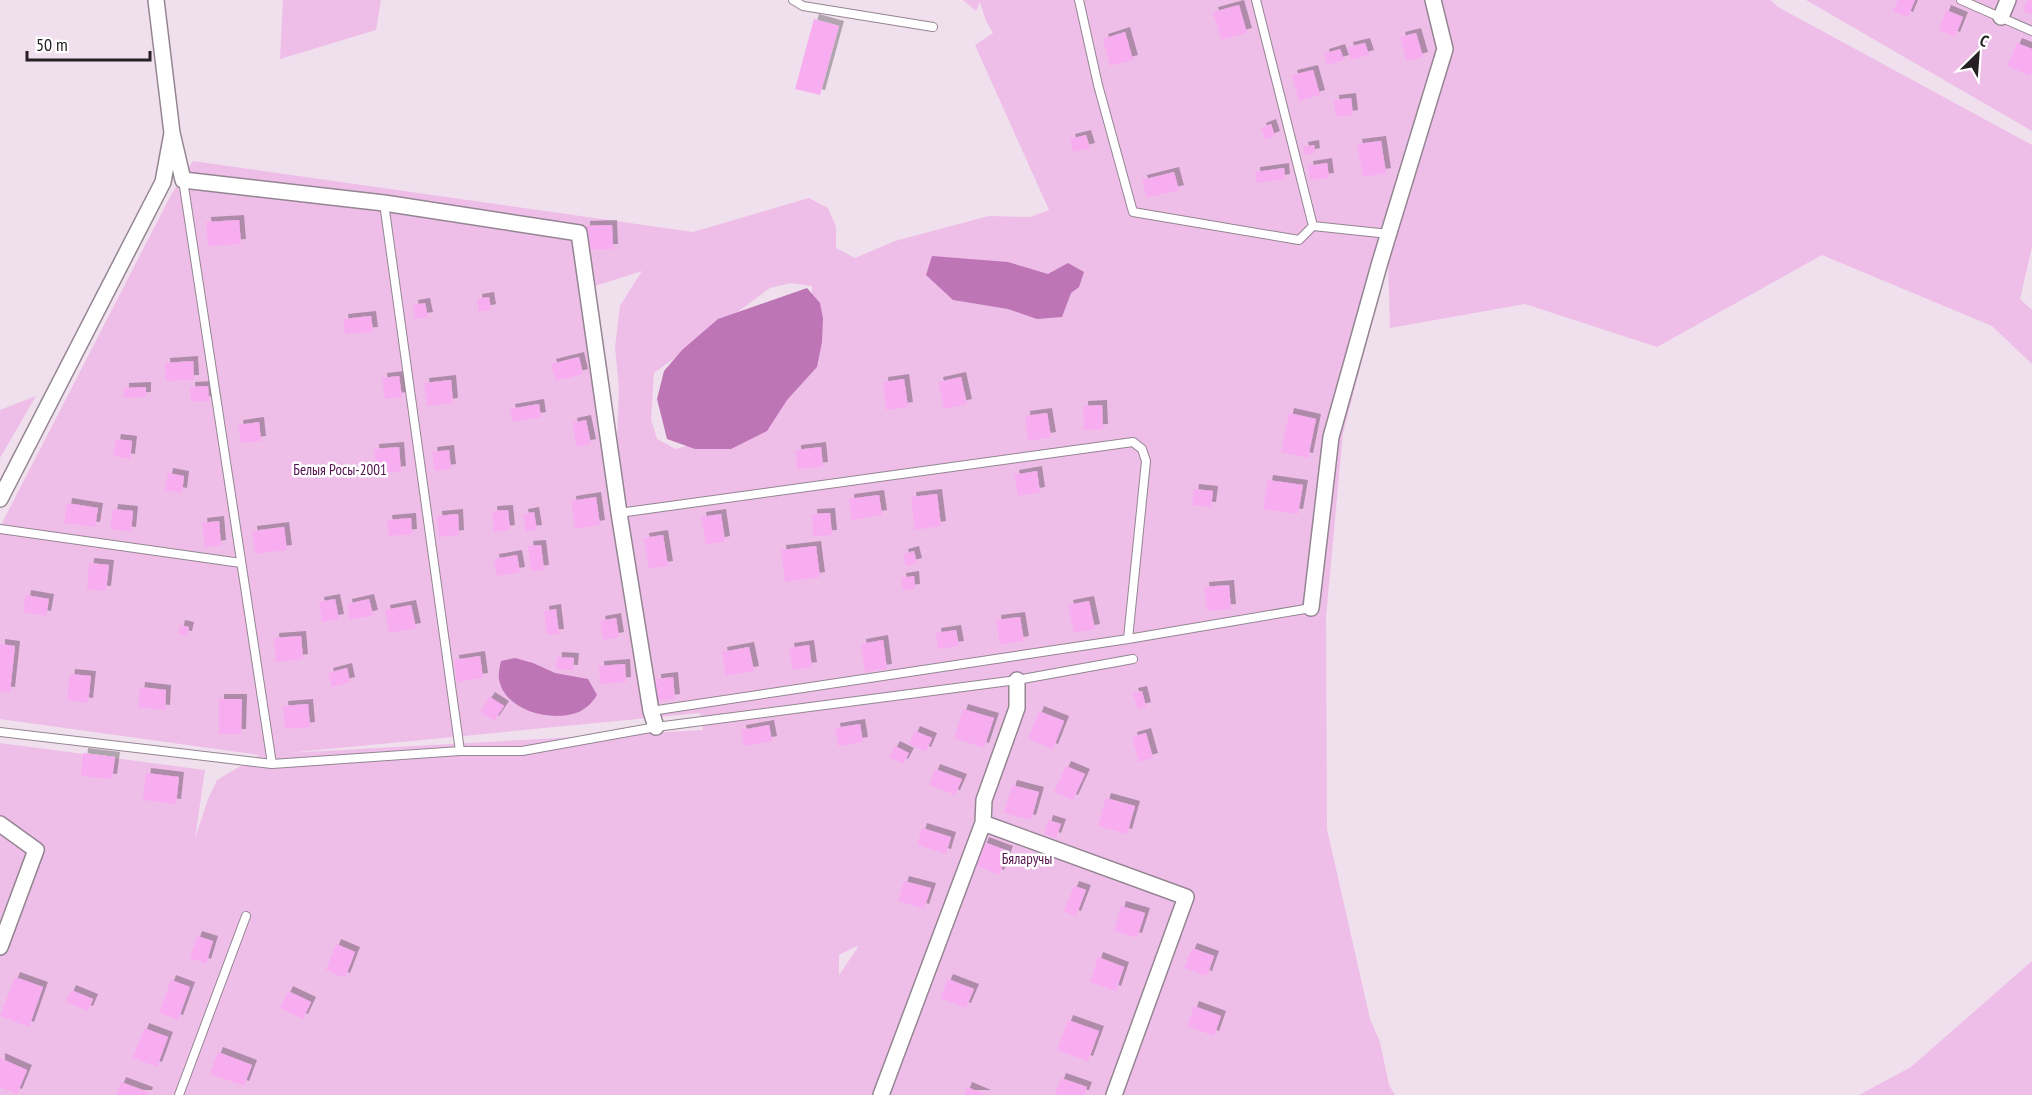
<svg xmlns="http://www.w3.org/2000/svg" width="2032" height="1095" font-family="'PT Sans Narrow',sans-serif">
<defs>
<filter id="shadow"><feDropShadow dx="5" dy="-5" stdDeviation="0" flood-color="#0004"/></filter>
</defs>
<rect width="100%" height="100%" fill="#f0dfed"/>
<path fill="#eebee8" fill-rule="evenodd" d="M283 0H381L376 30 280 59Z
M963 0H1770L1778 7 2032 145V247L2020 299 2032 310V364L1992 326 1822 255 1657 347 1525 304 1390 328 1388 261 1343 433 1326 617 1327 829 1370 1019 1380 1042 1389 1085 1395 1095H0V743L205 770 195 838 208 799 217 780 259 755 0 719V527L172 193 193 161 693 232 809 198 828 208 836 227V248L855 258 895 241 989 216 1030 217 1049 210 975 45 993 33 986 21 980 2 976 11ZM642 271 620 306 615 347 619 388 617 443 595 286ZM791 283 812 286 811 325 755 425 676 449 657 439 651 419 654 373 770 288ZM700 713 703 730 286 753H287ZM857 946 858 947 839 975V955Z
M1806 0H2032V131Z
M36 396 0 458V410Z
M2032 961V1095H1859L1911 1067Z"/>
<path fill="#bd75b6" d="M932 256 1008 262 1048 274 1068 263 1084 272 1079 287 1071 293 1062 317 1037 319 1008 309 953 300 926 275Z
M807 288 820 303 823 318 822 342 817 367 787 400 767 431 731 449H695L667 439 657 399 664 371 682 350 718 319Z
M515 658 533 663 555 673 588 679 597 695C592 703 585 710 576 713 549 722 504 710 499 679 498 673 500 666 501 661Z"/>
<path fill="#f9adf1" filter="url(#shadow)" d="M1898 0H1915L1908 17 1893 11Z
M2027 0H2032V15L2023 11Z
M1239 5 1247 33 1221 40 1213 12Z
M1946 10 1963 17 1955 37 1939 30Z
M814 19 839 26 820 95 795 89Z
M1125 32 1133 60 1110 66 1103 39Z
M1416 33 1423 57 1407 61 1400 37Z
M1365 43 1369 55 1351 60 1348 47Z
M2017 43 2032 49V71L2030 76 2007 66Z
M1340 49 1344 60 1327 65 1324 54Z
M1313 70 1320 95 1299 101 1292 75Z
M1351 98 1353 115 1336 117 1334 100Z
M1271 124 1275 136 1265 140 1261 128Z
M1086 135 1090 148 1073 152 1070 139Z
M1381 141 1386 173 1363 177 1357 144Z
M1314 145 1315 153 1305 155 1303 147Z
M1327 163 1329 178 1310 180 1308 166Z
M1284 168 1285 179 1256 183 1255 172Z
M1174 172 1179 190 1147 198 1142 180Z
M239 220 241 244 208 246 206 222Z
M612 225 613 249 586 250 585 226Z
M489 297 491 309 479 312 477 299Z
M425 303 428 317 415 319 413 305Z
M371 316 373 332 345 334 343 319Z
M579 357 583 374 556 381 551 364Z
M193 361 194 380 166 381 165 363Z
M399 376 402 397 385 399 382 378Z
M961 377 967 404 944 409 938 382Z
M904 379 908 407 886 410 883 382Z
M451 380 453 403 427 406 424 383Z
M208 386 209 401 191 402 190 387Z
M146 387V397L124 398V388Z
M539 404 541 417 513 422 510 409Z
M1102 405 1103 429 1084 430 1083 406Z
M1047 413 1051 437 1028 441 1025 416Z
M1289 413 1316 419 1308 458 1281 452Z
M586 420 591 444 577 447 572 423Z
M259 422 261 441 241 443 238 425Z
M116 439 132 441 130 459 113 456Z
M399 447 401 471 376 474 374 449Z
M821 447 823 467 797 469 796 450Z
M449 450 451 469 435 471 432 452Z
M1037 471 1040 492 1018 496 1014 475Z
M168 473 184 476 182 493 165 490Z
M1268 480 1303 485 1298 514 1263 509Z
M1194 489 1213 491 1211 507 1192 505Z
M937 494 941 526 915 530 911 497Z
M879 495 882 515 852 520 849 499Z
M596 497 600 525 575 529 571 501Z
M67 503 98 508 95 527 64 523Z
M113 509 133 511 131 532 110 529Z
M508 510 510 530 494 532 492 511Z
M534 512 537 530 526 531 523 514Z
M830 513 832 535 813 536 812 514Z
M458 514 459 535 439 537 437 516Z
M721 514 725 541 706 545 701 517Z
M411 518 412 534 389 536 387 520Z
M219 521 221 545 205 547 202 523Z
M284 527 287 550 255 554 252 531Z
M663 535 668 566 649 569 644 538Z
M541 545 544 570 531 571 528 546Z
M816 546 820 577 785 582 781 550Z
M914 551 917 563 906 566 903 554Z
M517 555 520 572 497 576 494 559Z
M89 563 109 565 106 591 87 589Z
M914 576 915 589 903 590 901 578Z
M1229 585 1231 609 1207 611 1204 587Z
M26 595 49 599 46 616 23 612Z
M335 599 339 619 322 622 319 602Z
M369 599 373 615 350 620 347 604Z
M1089 601 1095 629 1074 633 1068 605Z
M411 605 416 628 389 633 385 610Z
M556 609 559 634 547 635 544 611Z
M1020 617 1024 641 1000 645 996 620Z
M616 618 619 637 603 640 600 621Z
M180 625 189 627 187 636 178 634Z
M956 630 959 646 938 649 936 633Z
M301 636 303 659 276 662 274 638Z
M883 640 887 669 865 672 861 644Z
M0 644 15 646 10 692 0 691Z
M809 645 812 667 793 670 789 648Z
M749 647 754 671 726 676 722 652Z
M480 656 483 678 457 682 454 660Z
M557 657 574 658 573 670 556 669Z
M625 664 626 682 600 684 599 666Z
M347 668 350 682 332 687 328 673Z
M70 674 91 676 88 703 67 700Z
M673 677 675 699 657 701 656 679Z
M140 687 166 690 165 710 138 707Z
M1142 691 1146 707 1138 709 1133 693Z
M490 697 504 706 494 721 480 712Z
M219 699H242L241 734H219Z
M308 704 310 727 285 729 283 706Z
M963 709 994 718 984 748 954 738Z
M1039 711 1064 721 1053 749 1028 739Z
M860 724 863 742 838 746 835 728Z
M769 725 772 741 744 746 741 730Z
M915 731 932 738 926 752 909 744Z
M1146 733 1153 758 1139 762 1132 737Z
M895 746 909 753 903 764 889 757Z
M83 753 115 757 112 779 81 776Z
M1066 766 1085 774 1073 800 1054 792Z
M935 769 962 779 955 795 929 785Z
M146 773 179 777 176 804 143 800Z
M1012 785 1039 792 1031 820 1004 813Z
M1106 798 1135 806 1127 834 1098 826Z
M1048 820 1061 824 1056 838 1044 834Z
M922 828 951 837 946 854 917 845Z
M984 842 1008 851 999 875 975 865Z
M904 881 931 888 924 909 898 901Z
M1074 886 1086 890 1076 916 1064 911Z
M1121 906 1145 913 1137 938 1114 931Z
M197 936 213 941 206 964 190 958Z
M336 944 355 952 345 978 326 970Z
M1192 948 1214 956 1207 976 1184 968Z
M1098 957 1124 967 1116 991 1090 982Z
M15 977 43 987 29 1027 0 1016Z
M948 979 974 989 966 1008 940 998Z
M171 980 190 987 178 1020 159 1013Z
M71 990 93 999 88 1011 66 1002Z
M288 991 311 1002 303 1019 280 1008Z
M1194 1006 1221 1016 1214 1036 1187 1026Z
M1068 1020 1099 1031 1088 1061 1057 1050Z
M144 1028 168 1037 157 1067 133 1058Z
M218 1052 252 1065 244 1086 210 1074Z
M0 1058 27 1070 17 1094 0 1087Z
M1061 1078 1087 1087 1084 1095H1055Z
M121 1082 148 1092 147 1095H116Z
M967 1087 986 1095H964Z"/>
<g fill="none" stroke-linecap="round" stroke-linejoin="round">
<defs>
<path id="service" d="M793 0 803 6 933 27
M1079 0 1098 85 1133 212 1299 240 1313 226
M1256 0 1313 226 1389 234
M1961 0 2032 31
M183 180 272 764
M384 203 460 751
M619 513 1133 442 1142 449 1146 461 1128 639
M0 529 241 563
M651 711 1128 639 1311 608
M0 732 272 764 460 751H522L656 727 1017 680 1133 659
M179 1095 246 916"/>
<path id="minor" d="M2001 17 2008 0
M172 133 183 180 384 203 579 233 619 513 651 711 656 727
M0 499 163 182 172 133 156 0
M1311 608 1331 437 1380 262 1445 49 1433 0
M983 823 1186 897 1114 1095
M0 824 36 850 0 947
M881 1095 983 823 984 800 1017 708V680"/>
</defs>
<use href="#service" stroke="#948592" stroke-width="10"/>
<use href="#minor" stroke="#948592" stroke-width="18"/>
<use href="#service" stroke="#fff" stroke-width="8"/>
<use href="#minor" stroke="#fff" stroke-width="15"/>
</g>
<g text-anchor="middle" stroke-width="5" stroke-linejoin="round" paint-order="stroke">
<g font-size="15" fill="#541250" stroke="#fff">
<text x="340" y="475">Белыя Росы-2001</text>
<text x="1027" y="864">Бяларучы</text>
</g>
</g>
<g transform="translate(1978 54) rotate(25)" stroke="#ffffff" stroke-width="4.5" paint-order="stroke">
<path d="M0-4.5L10 22L0 15L-10 22Z" fill="#262025"/>
<text y="-9" font-size="16" font-weight="bold" text-anchor="middle" fill="#262025">С</text>
</g>
<path d="M27 51v9h123v-9" fill="none" stroke="#262025" stroke-width="3"/>
<text x="36" y="51" font-size="18" fill="#262025" stroke="#ffffff" stroke-width="4.5" paint-order="stroke">50 m</text>
</svg>
